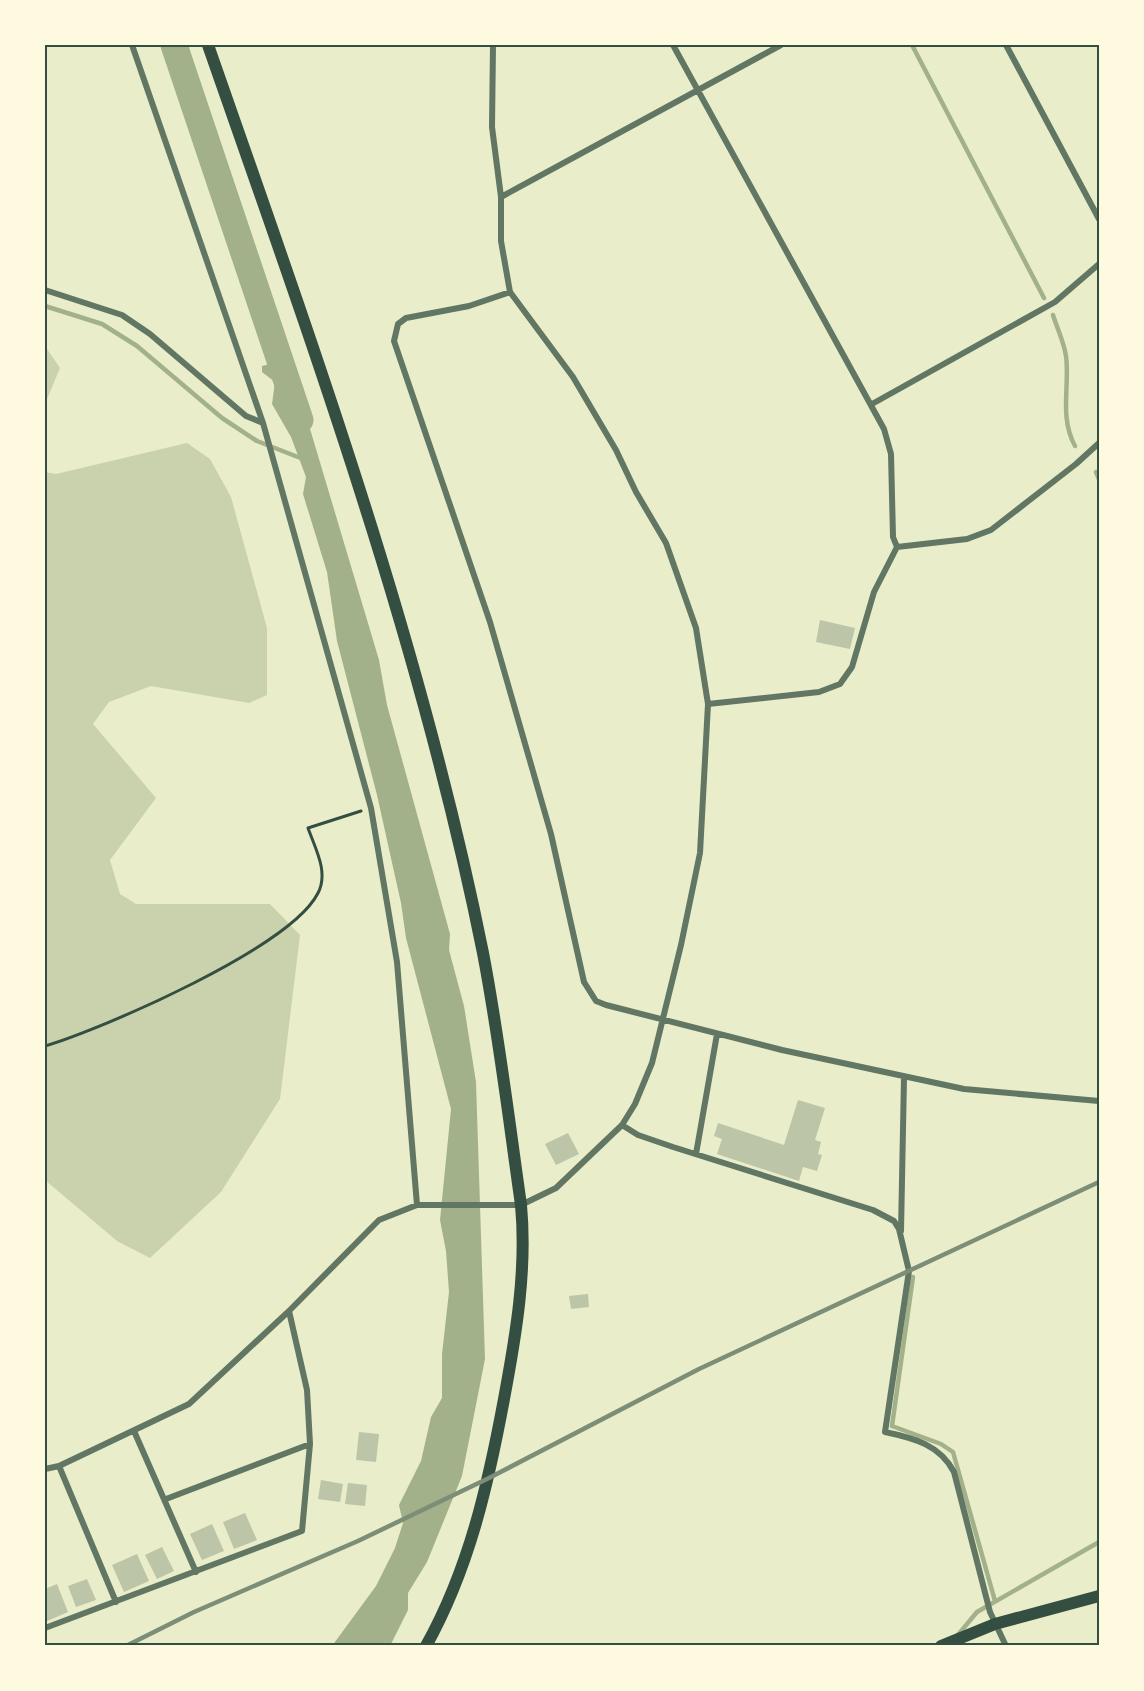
<svg xmlns="http://www.w3.org/2000/svg" width="1144" height="1691" font-family="'DM Sans',sans-serif">
<rect width="100%" height="100%" fill="#e9edc9"/>
<path fill="#cad2ad" d="M45 346 60 368 45 404Z
M187 443 210 459 231 497 267 628V695L249 703 151 686 109 702 93 724 156 798 110 860 120 894 136 904H270L300 935 280 1099 221 1192 150 1258 117 1241 45 1180V472L56 474Z"/>
<path fill="#a3b18a" d="M277 362 283 383 299 392 379 660 387 705 450 934 449 950 464 1006 476 1082 485 1359 462 1476 427 1562 408 1593V1610L390 1646H332L376 1586 395 1548 403 1523 399 1505 421 1461 431 1417 442 1398V1354L449 1292 446 1251 440 1220 451 1109 406 938 401 903 377 795 337 641 327 572 303 494 306 477 291 437 272 404 275 382 262 372V366Z"/>
<g fill="none" stroke-linecap="round" stroke-linejoin="round">
<path stroke="#a3b18a" stroke-width="4.5" d="M912 45 1044 298
M45 306 102 324 137 346 222 418 257 441 303 459
M1053 315C1057 328 1064 342 1066 356 1070 386 1059 417 1075 446
M1096 472 1099 479
M913 1277 892 1426 941 1444 953 1452 995 1601
M957 1636 977 1612 1099 1542"/>
<path stroke="#a3b18a" stroke-width="27" d="M174 45 300 420"/>
</g>
<path fill="#bcc5a7" d="M820 620 855 628 850 649 816 642Z
M798 1100 825 1108 815 1140 821 1142 818 1154 822 1155 817 1171 803 1167 799 1181 717 1154 722 1139 714 1136 718 1123 784 1145Z
M568 1133 579 1154 556 1165 545 1144Z
M588 1294 589 1307 571 1309 569 1296Z
M359 1432 379 1434 376 1462 356 1460Z
M321 1480 343 1484 340 1502 318 1499Z
M348 1483 367 1485 365 1506 345 1504Z
M245 1513 257 1540 234 1549 223 1522Z
M212 1524 224 1551 202 1560 190 1534Z
M162 1547 174 1571 157 1579 145 1555Z
M137 1554 149 1581 124 1592 112 1565Z
M87 1579 96 1600 76 1607 68 1586Z
M57 1584 68 1612 45 1622V1589Z"/>
<g fill="none" stroke-linecap="round" stroke-linejoin="round">
<path stroke="#344e41" stroke-width="3" d="M45 1046C105 1028 291 947 318 893 329 872 315 848 308 828L361 811"/>
<path stroke="#617663" stroke-width="6" d="M132 45 263 423 371 808 397 962 417 1205
M673 45 884 429 891 454 893 537 897 547 874 592 852 667 840 684 819 692 708 704
M1006 45 1099 219
M501 197 781 45
M45 290 122 315 150 334 246 416 263 423
M510 292 469 306 406 318 398 324 394 341 490 622 551 834 584 982 596 1001 606 1005 782 1050 964 1089 1099 1101
M872 404 1055 302 1099 264
M897 547 967 539 991 530 1076 464 1099 443
M622 1125 638 1135 673 1147 873 1210 894 1221 899 1229 909 1271 885 1432C914 1438 940 1445 954 1472L990 1612 1006 1646
M696 1154 717 1034
M901 1231 904 1078
M134 1431 196 1572
M59 1466 116 1602
M45 1469 59 1466 189 1404 289 1311 379 1220 417 1205H521L556 1188 622 1125 635 1104 652 1063 681 945 700 853 708 704 696 628 666 543 636 492 616 450 573 377 510 292 501 241V197L492 127 493 45
M166 1499 310 1444
M45 1628 302 1531 310 1444 307 1390 289 1311"/>
<path stroke="#344e41" stroke-width="12" d="M208 45C312 343 421 643 483 953 499 1036 509 1121 521 1205 527 1270 516 1335 504 1399 488 1485 469 1569 426 1646
M941 1646 995 1624 1099 1596"/>
<path stroke="#7c8e77" stroke-width="4.5" d="M126 1646 194 1612 358 1541 489 1478 699 1369 1099 1182"/>
</g>
<rect width="1144" height="1691" fill="none" stroke="#fefae0" stroke-width="93"/>
<rect x="46" y="46" width="1052" height="1598" fill="none" stroke="#344e41" stroke-width="2"/>
</svg>
